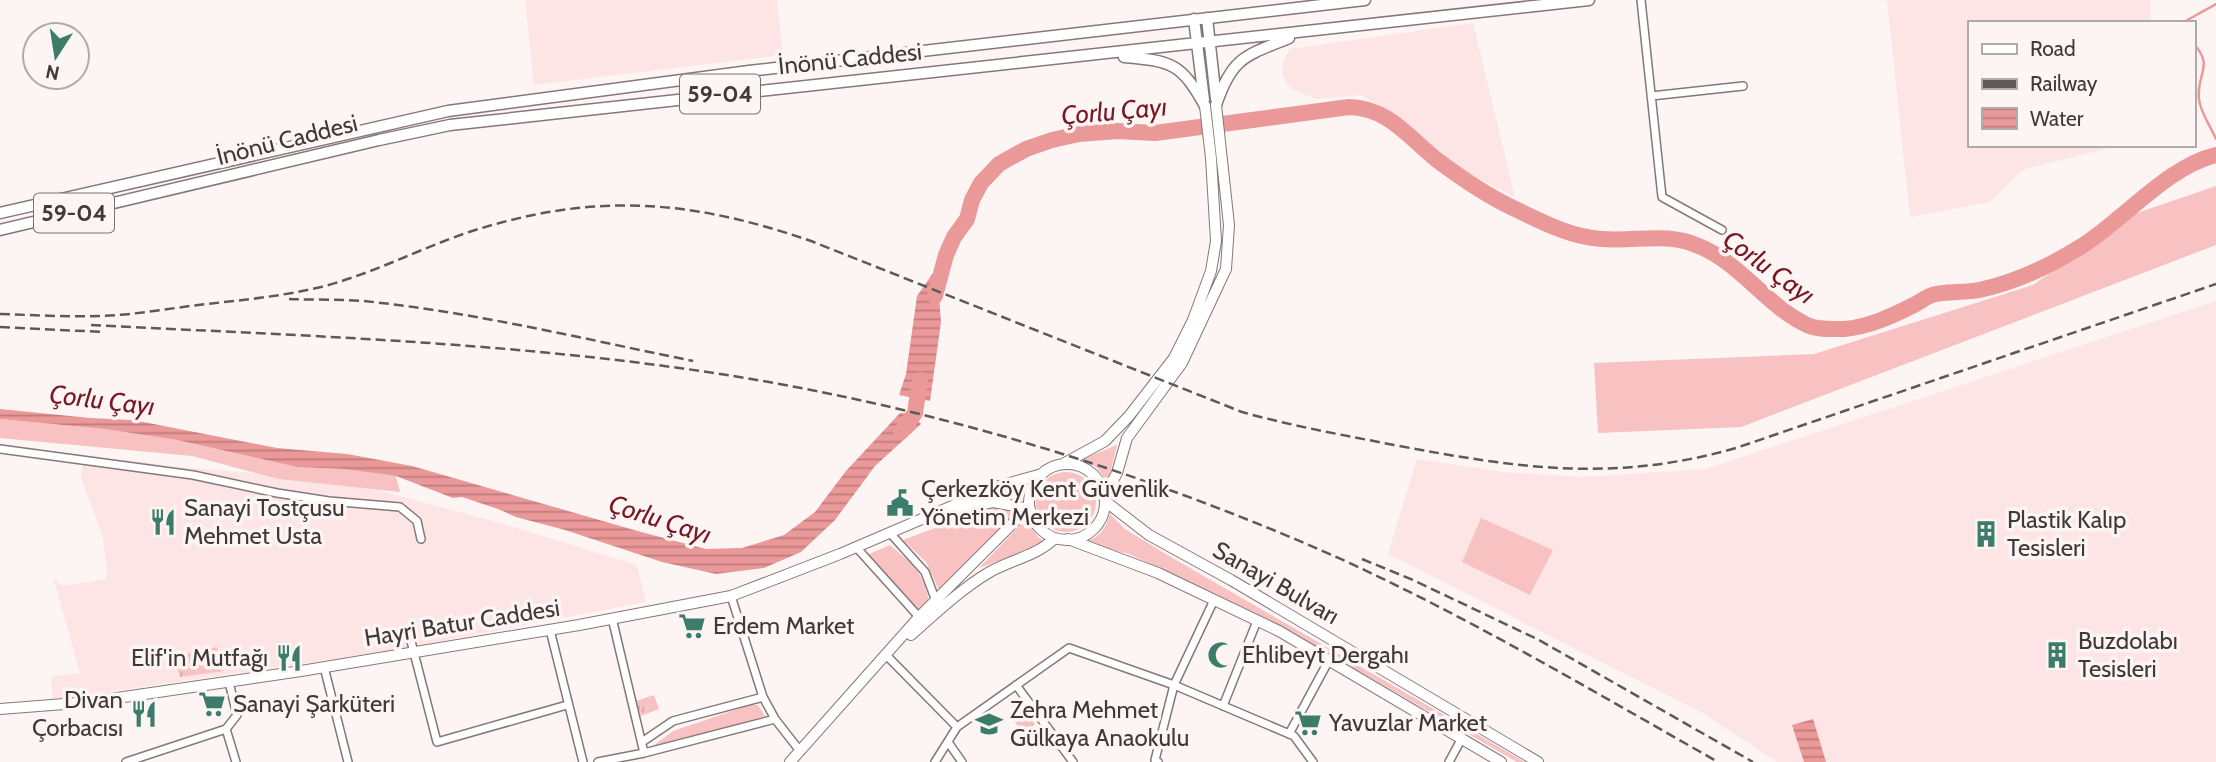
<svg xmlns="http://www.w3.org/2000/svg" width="2216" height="762" font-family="Cabin,sans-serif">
<defs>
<pattern id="park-tufts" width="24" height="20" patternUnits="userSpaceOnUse" patternTransform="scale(1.75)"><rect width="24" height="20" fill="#f7c2c1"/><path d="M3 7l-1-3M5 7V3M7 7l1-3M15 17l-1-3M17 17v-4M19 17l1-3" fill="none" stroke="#d5a7a7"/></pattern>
<pattern id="water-rules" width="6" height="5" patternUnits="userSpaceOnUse" patternTransform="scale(1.75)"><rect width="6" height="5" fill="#ea9898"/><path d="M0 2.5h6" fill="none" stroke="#bf7d7d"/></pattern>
</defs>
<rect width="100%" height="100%" fill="#fdf4f4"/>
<path fill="#fce5e4" d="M525 0H777L783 55 534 85Z
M1887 0H2150L2151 23H1969V145H2122L2022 170 1990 202 1910 217Z
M1473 23 1515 197 1413 144 1381 106 1361 95 1316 99 1293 90 1287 84 1283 75V62L1290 49Z
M2216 301V762H1777L1703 713 1388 554 1417 459 1504 472 1582 477 1706 469Z
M83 455 180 467 344 481 500 523 637 565 646 602 394 650 53 700 51 676 80 673 53 577 62 586 106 579 107 573 103 537 81 478Z"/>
<path fill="#f7c2c1" d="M2216 186V245L1741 427 1598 433 1594 363 1814 354 2033 285 2134 214Z
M0 419 105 429 177 440 297 467 344 469 396 476 400 492 279 479 192 456 0 438Z
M1117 445 1108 482 1096 467 1083 459Z
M1036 502a30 30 0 1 1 60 0a30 30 0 1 1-60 0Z
M1027 482 1022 493 1021 503 996 494Z
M999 507 1012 511 1013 516 939 590 926 562 903 540 989 508Z
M1110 514 1125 529 1164 553 1525 762H1517L1371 678 1229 601 1129 554 1082 542C1099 539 1105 530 1110 514Z
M1481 518 1553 550 1530 595 1462 562Z
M1025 520 1038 537 1046 543 979 568Z
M890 545C913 565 922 570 929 601L919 610 867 555Z
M750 705H758L765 716 654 748 653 746 673 731Z"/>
<path fill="url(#park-tufts)" d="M217 647 223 671 180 677 174 657Z
M654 695 659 709 641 716 636 701Z
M1026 712 1035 724 1023 733 1014 721Z"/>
<path fill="url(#water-rules)" d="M933 273 941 277 938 281 941 322 930 401 899 395 906 374 917 296Z
M0 409 90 418 133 420 277 448 347 454 412 466 641 532 706 549 742 548 784 535 815 512 846 471 900 413 912 414 921 424 875 466 835 520 801 552 764 568 716 574 662 562 565 530 516 517 498 509 462 497 453 498 396 476 344 469 297 467 177 440 105 429 0 419Z
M1813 719 1826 762H1804L1792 725Z"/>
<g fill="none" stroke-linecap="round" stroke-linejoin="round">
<path stroke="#ea9898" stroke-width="2.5" d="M2182 23 2216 4
M2193 43C2215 66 2196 74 2199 99 2200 112 2211 127 2216 139"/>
<path stroke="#ea9898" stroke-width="16" d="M935 296 946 255 954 237 967 219 972 200 981 183 999 164 1026 149 1052 140 1079 134 1117 131 1155 133 1349 107C1389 108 1408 137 1437 160 1461 178 1486 195 1513 208 1542 222 1570 237 1602 239 1638 242 1666 231 1701 247 1742 265 1767 306 1807 325 1817 330 1833 329 1844 329 1869 327 1892 316 1914 305 1920 302 1926 297 1932 295 1944 291 1965 293 1979 290 2018 282 2052 265 2085 244 2126 217 2169 166 2216 155
M901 432 915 413 920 380"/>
<defs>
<path id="street" d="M1641 0 1662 197 1722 230
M1651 96 1743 86
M0 449 193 475 277 493 329 501 400 507 417 521 421 539
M890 533 925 572 936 601
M856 547 919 617
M731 596 763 697 775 719 800 751
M612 618 644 753
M550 630 583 762
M411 641 437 742 567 705
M887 656 957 727
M324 667 348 762
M1016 685 1073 762
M1223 706 1257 621
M226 729 236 762
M1289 734 1329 660
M642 742 673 721 763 697
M948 742 962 762
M126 762 226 729 237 715 229 682
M598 762 644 753 775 719
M935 762 957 727 1069 648 1174 685 1294 736 1313 762
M1158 762 1155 760 1174 685 1214 600
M1449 762 1462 738"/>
<path id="secondary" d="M1063 464 1105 441 1129 416 1174 358 1193 320 1211 271 1216 241 1211 158 1205 106
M1029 502a38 38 0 1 1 76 0a38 38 0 1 1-76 0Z
M1104 497 1117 473 1127 438 1182 363 1226 269 1229 225 1216 105
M1105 501 1149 535 1231 580 1538 762
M957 509 993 502 1030 509
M1068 539 1158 573 1279 631 1501 762
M911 635C936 613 960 590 988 573 1010 560 1037 556 1055 538
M0 709 90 702 301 671 579 625 731 596 840 554 999 486 1042 474
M790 762 919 617 1017 519 1031 512"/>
<path id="primary" d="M1207 18 1216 99
M1194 19 1204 100
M1124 57C1172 61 1181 63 1205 106
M1216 105C1232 57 1245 56 1289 38
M0 213 448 111 749 71 1365 0
M0 230 379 140 450 125 1589 0"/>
</defs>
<use href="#street" stroke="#857878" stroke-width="10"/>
<use href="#secondary" stroke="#857878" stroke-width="12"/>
<use href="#primary" stroke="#857878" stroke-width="13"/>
<use href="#street" stroke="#fff" stroke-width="7"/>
<use href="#secondary" stroke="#fff" stroke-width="10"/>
<use href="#primary" stroke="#fff" stroke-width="10"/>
<path stroke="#5e5959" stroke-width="2.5" stroke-dasharray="10 5" stroke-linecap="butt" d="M289 299C313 300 339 299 363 301 474 312 584 339 693 361
M0 314C33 315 67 317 100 316 135 315 171 308 206 304 244 300 283 296 321 287 372 274 419 249 469 232 593 192 689 199 811 241L1242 412C1292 426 1343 435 1394 445 1517 468 1613 483 1736 448L2216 284
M91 325C305 336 520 342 733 376 938 409 1141 471 1332 555 1465 615 1591 690 1718 762
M0 327 103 332
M1362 559 1413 580 1539 640 1753 762"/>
</g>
<defs>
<symbol id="civic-bare" viewBox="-9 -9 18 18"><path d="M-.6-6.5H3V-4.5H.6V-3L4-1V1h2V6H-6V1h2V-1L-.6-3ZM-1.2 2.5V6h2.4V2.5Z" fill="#3b7c6b" stroke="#fdf4f4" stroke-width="2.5" paint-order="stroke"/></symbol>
<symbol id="restaurant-bare" viewBox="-9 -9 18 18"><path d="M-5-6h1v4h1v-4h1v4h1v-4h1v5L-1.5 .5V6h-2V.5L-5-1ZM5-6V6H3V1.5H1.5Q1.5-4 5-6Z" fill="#3b7c6b" stroke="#fdf4f4" stroke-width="2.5" paint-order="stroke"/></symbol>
<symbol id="building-bare" viewBox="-9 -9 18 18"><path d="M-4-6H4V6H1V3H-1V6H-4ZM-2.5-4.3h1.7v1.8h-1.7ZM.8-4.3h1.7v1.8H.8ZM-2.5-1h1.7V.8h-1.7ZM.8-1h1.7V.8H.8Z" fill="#3b7c6b" stroke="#fdf4f4" stroke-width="2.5" paint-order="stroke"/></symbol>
<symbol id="supermarket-bare" viewBox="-9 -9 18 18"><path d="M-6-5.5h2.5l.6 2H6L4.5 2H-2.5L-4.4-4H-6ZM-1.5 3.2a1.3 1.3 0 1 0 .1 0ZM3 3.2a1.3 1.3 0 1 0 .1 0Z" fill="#3b7c6b" stroke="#fdf4f4" stroke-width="2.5" paint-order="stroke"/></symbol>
<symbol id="mosque-bare" viewBox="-9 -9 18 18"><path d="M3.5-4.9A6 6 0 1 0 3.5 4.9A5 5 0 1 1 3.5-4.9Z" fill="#3b7c6b" stroke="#fdf4f4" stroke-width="2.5" paint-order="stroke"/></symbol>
<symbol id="school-bare" viewBox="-9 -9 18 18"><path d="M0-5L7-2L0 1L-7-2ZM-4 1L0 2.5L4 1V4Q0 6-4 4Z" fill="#3b7c6b" stroke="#fdf4f4" stroke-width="2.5" paint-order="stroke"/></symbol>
</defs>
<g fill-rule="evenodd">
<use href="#civic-bare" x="881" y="484" width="38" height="38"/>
<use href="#restaurant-bare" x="144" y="503" width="38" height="38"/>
<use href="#building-bare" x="1967" y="515" width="38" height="38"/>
<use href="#supermarket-bare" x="673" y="607" width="38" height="38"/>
<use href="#mosque-bare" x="1202" y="636" width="38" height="38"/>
<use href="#building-bare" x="2038" y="636" width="38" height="38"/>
<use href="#restaurant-bare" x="270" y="639" width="38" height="38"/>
<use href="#supermarket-bare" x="193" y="685" width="38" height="38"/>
<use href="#restaurant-bare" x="125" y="695" width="38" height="38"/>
<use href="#supermarket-bare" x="1289" y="704" width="38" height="38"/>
<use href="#school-bare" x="970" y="705" width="38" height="38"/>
</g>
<g text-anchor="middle" stroke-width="7" stroke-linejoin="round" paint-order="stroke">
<g fill="#fdf4f4" stroke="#787272" stroke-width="2">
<rect x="680" y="74.5" width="80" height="39" rx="5"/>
<rect x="34" y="193.5" width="80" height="39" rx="5"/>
</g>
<g font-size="23" font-weight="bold" fill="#3f3a3a">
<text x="720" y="102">59-04</text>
<text x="74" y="221">59-04</text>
</g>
<g font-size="24" fill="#3f3a3a" stroke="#fdf4f4">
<text transform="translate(850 59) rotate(-6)" y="8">İnönü Caddesi</text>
<text transform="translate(287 140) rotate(-14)" y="8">İnönü Caddesi</text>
<text transform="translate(1276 583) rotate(30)" y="8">Sanayi Bulvarı</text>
<text transform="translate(462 623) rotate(-9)" y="8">Hayri Batur Caddesi</text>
</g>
<g font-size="24" fill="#3f3a3a" stroke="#fdf4f4" text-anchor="start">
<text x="921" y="497">Çerkezköy Kent Güvenlik<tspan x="921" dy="28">Yönetim Merkezi</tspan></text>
<text x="184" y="516">Sanayi Tostçusu<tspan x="184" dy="28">Mehmet Usta</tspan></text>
<text x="2007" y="528">Plastik Kalıp<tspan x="2007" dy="28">Tesisleri</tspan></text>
<text x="713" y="634">Erdem Market</text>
<text x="2078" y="649">Buzdolabı<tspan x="2078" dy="28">Tesisleri</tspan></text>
<text x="1242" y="663">Ehlibeyt Dergahı</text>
<text x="268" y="666" text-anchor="end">Elif'in Mutfağı</text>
<text x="123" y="708" text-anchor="end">Divan<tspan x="123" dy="28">Çorbacısı</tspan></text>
<text x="233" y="712">Sanayi Şarküteri</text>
<text x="1010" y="718">Zehra Mehmet<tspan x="1010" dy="28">Gülkaya Anaokulu</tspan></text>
<text x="1329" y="731">Yavuzlar Market</text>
</g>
<g font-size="26" font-style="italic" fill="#791825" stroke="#fdf4f4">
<text transform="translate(1114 111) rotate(-5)" y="9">Çorlu Çayı</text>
<text transform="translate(1769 267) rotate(36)" y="9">Çorlu Çayı</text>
<text transform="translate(102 400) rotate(7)" y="9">Çorlu Çayı</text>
<text transform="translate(660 519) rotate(18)" y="9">Çorlu Çayı</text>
</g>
</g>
<rect x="1968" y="21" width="228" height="126" fill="#fdf4f4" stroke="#b1aaaa" stroke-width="2"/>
<rect x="1982" y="44" width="35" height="10" fill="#ffffff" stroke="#b1aaaa" stroke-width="2"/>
<text x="2030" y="56" font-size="21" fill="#3f3a3a">Road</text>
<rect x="1982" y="79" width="35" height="10" fill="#5e5959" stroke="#b1aaaa" stroke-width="2"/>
<text x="2030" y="91" font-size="21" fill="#3f3a3a">Railway</text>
<rect x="1982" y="108" width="35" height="21" fill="url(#water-rules)" stroke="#b1aaaa" stroke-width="2"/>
<text x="2030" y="126" font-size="21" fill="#3f3a3a">Water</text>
<g transform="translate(56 56) rotate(192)"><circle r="33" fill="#fdf4f4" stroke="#b1aaaa" stroke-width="2"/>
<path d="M0-5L12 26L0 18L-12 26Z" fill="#3b7c6b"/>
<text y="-10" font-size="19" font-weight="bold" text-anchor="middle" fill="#3f3a3a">N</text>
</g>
</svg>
